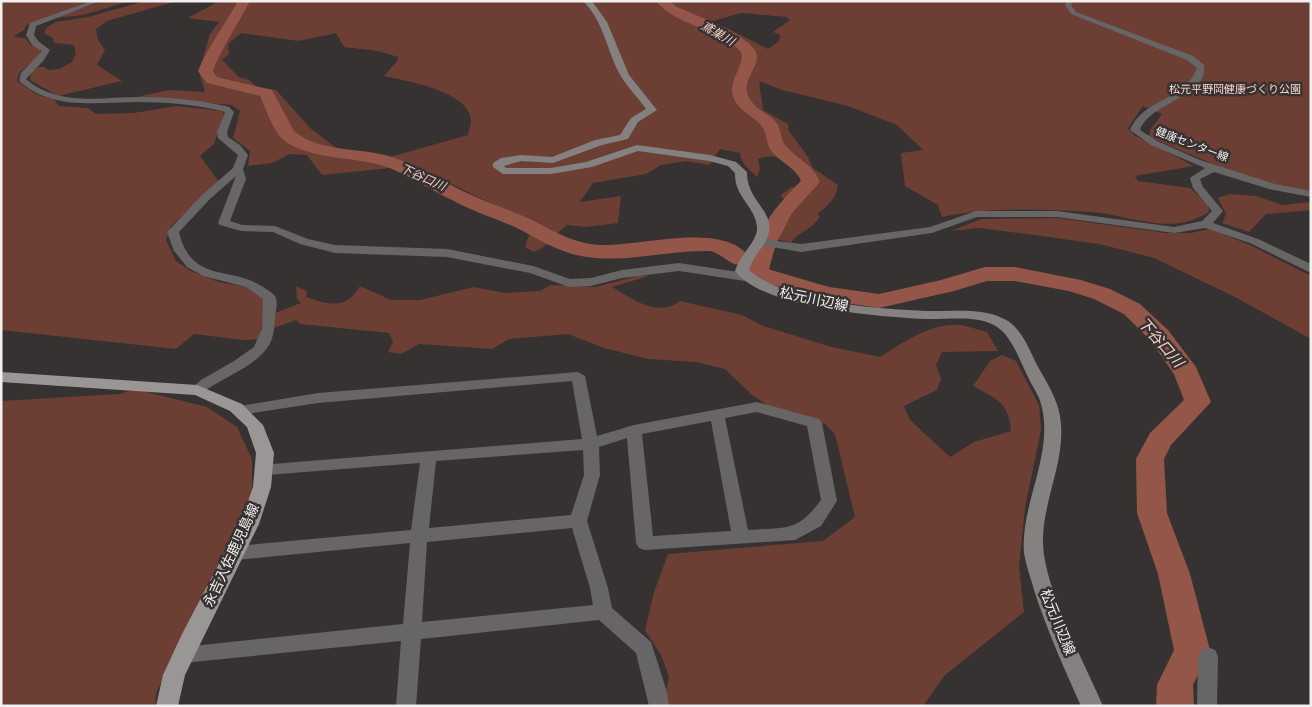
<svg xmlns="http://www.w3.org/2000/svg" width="1312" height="707" font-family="Poppins,'Noto Sans JP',sans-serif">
<rect width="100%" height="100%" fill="#363231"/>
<g fill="#6c3e34" fill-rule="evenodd">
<polygon points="1,1 92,1 26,25 24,30 13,37 25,38 31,45 40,48 42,53 19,73 17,81 36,94 55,100 58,106 88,108 96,114 134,113 176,106 223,111 224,115 214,144 200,156 219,182 171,226 166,240 176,261 191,271 219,282 246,287 264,299 266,311 258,339 243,340 194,334 176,349 1,330"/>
<polygon points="104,1 130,1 83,15 55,18"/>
<polygon points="145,1 177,1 107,21 96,29 98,40 105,50 97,65 122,81 58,96 30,80 31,72 39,67 45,67 48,70 59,69 72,62 76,54 74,45 54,43 53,38 44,33 47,27 56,22 88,17"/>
<path d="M219,1H1311V191C1260,187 1197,157 1149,137L1150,130L1162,114L1143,106L1128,128L1134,135L1194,166L1135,176L1138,181L1190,188L1208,204L1209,212C1171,237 1131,215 1091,212C1040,209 992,207 942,217L938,205L905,186L901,153L923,150L897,125L848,106L782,90L759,81L763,110L788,124L789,131L808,157L813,168L838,185C836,199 828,206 817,214L820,216C810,233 800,229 791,243L776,239L789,214L797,208L780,196L791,187L820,184L797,175C789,158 776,153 758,159L760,169L757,177C749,169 741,164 740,153L720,149L709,165L686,161L661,165L646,174L593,183L580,202L621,196L618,223L586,227L567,225C554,235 549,246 534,252L525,247L529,235L501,208L420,169L390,168L322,175L307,155L290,154L272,163L248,166L250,151L233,138L240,111L232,105L136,97L169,90L205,92L199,72L210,34L219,22L188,18ZM741,13L786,17L790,20L773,32L780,35L779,41L768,49L723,26L709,22ZM241,33L299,41L336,33L344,47L378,51L398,57V60L384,76C406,81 469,91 471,120C471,124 469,131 468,135L390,157L339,150L310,128L276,90L257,87L249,80L239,77L222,60L229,54L228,44Z"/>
<polygon points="1230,194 1256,196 1282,205 1311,202 1311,210 1266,214 1249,232 1222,223 1226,214 1218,198"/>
<polygon points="1057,218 1166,233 1190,233 1210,229 1250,245 1311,276 1311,339 1235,297 1154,258 1099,244 1035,235 979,228 951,231 981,219"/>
<path d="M641,275L649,276L612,287C632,299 658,318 680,301L742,315L763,326L832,347L880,357C904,342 930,323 960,325C969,326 979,330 987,332L998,351L942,352L936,365L941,379L937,390L904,406L910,420L950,457L974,442L1011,431C1009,402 996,399 973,386L990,361L1002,355L1016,361L1039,405L1041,430L1025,508L1019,567L1024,612L945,675L923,706H663L669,677L661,655L645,630L654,592L668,554L823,541L855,517L835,434L825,424L781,414L752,395L725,369L696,362L648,359L604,348L568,334L509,339L492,349L419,344L401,354L388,352L393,342L389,333L300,324L296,320L274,328L275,313L301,303L297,299L296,286L307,291L306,297C329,305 346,310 360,286L391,300H420L474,287L505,293L540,291L551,285L596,287Z"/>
<polygon points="134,389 207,407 237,427 252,459 252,492 223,558 156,693 155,706 1,706 1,401 120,394"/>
</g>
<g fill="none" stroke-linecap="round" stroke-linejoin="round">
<path fill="#945648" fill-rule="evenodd" d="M238,1H250C238,25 222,46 213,71L217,77L272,90L294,131C320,153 361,147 392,157C419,166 442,181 467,193C488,203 510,210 530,219C554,231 574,244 601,245C640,247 724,220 750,258C761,224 777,205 801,181C796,168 783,164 774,154C766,147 768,139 764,130C757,116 738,113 733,96C728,79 745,67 741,52C719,27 677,27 656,1H670L675,6C692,14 754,36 757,55C758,71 737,84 752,102C758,111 769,114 776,122C782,129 780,140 786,146C798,160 813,164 820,182L792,213L776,244L769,269L771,270L829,287L879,294L941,280L985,267H1015L1081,280L1110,289L1140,304L1168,330L1196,367L1211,402L1171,445L1164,459L1167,513L1190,574L1210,650L1193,685L1194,706H1156L1157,685L1174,650L1158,574L1137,513L1136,459L1150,433L1184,400L1174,374L1150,340L1124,314L1094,299L1069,291L1015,281H987L954,291L879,308L819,299L755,280L746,271L749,262C734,273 723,252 709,251C668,250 628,263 588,257C560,254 539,239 515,227C494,218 472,211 452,200C428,189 406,173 381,165C351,157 317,159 289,144C274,136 267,111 260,96L207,83L198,71C208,46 225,25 238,1Z"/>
<g fill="#676565" fill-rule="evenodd">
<path d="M91,1H101L36,26L34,35L38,41L50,50L44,60L26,79C58,107 102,97 141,97C170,97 201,100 229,107L234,112L227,132L228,137L240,145L248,155L243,169L246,179L230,221L242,225L275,226L308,239L335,245L447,249L533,266L570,279L591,278L622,270L679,263L745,273L751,277L745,281L679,271L622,278L591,286L569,287L530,273L447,257L335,253L300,244L273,232L241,231L220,225L218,223L236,176L210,199L179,232C192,286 233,264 266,289C269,291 273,293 275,296C279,303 275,312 275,319C274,332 273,343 263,353C246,371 221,378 202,393H192L190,390L201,380L234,361L254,347L262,328L263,299L246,287L203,276L187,267L174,251L167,232L202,195L233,168L238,155L218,138L217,132L225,113L223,111C196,105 167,102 139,102C97,102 53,111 19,81L21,73L42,51L32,45L26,35L30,23Z"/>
<path d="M1066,1H1073L1071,5L1076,12L1084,15L1193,56L1204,65C1209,97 1150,102 1140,130L1157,141L1200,160L1275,184L1311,191V197L1269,189L1214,172L1200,179L1203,187L1223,211L1213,223L1258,239L1311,264V273L1250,243L1205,228L1174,233L1057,217H977L932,233L801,252L755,244L753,242L759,239L801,244L930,227L976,211H1057L1174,227L1202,221L1212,211L1193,188L1190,178L1205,168L1151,145L1130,130C1143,98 1185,101 1197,68L1187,60L1071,14L1065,5Z"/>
<path d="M578,372L585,376L597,436L634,425L757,402L819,419L822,423L837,501L821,526L795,540L645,550L639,548L636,543L627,438L599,447L600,475L587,521L608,588L612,608L651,642L667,692L669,706H649L636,653L599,620L421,639L416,706H396L401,641L183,663L176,661L173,655L176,649L183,647L403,624L410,543L236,560L230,558L227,553L230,548L236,546L411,530L420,463L266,475L260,473L258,469L260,465L582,439L572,381L318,403L239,415L234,413L232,410L234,407L318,393ZM757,412L807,426L821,500C797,533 785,527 748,530L725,418ZM711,421L731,531L653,536L642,434ZM583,450L584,475L571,515L429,528L436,461ZM572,528L590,588L593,605L422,622L427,542Z"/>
<polygon points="1208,647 1215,650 1218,656 1217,706 1197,706 1198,656 1201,650"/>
</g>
<path fill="#848180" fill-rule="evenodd" d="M583,1H592L607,22L629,75L657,110L638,122L628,139L602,145L553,163L521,161L504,166L506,168H551L586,162L637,145L710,155L736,162L747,172C746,199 773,210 769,232C766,247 752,256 749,270C786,303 877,309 927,311C953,312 984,306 1008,321C1022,330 1030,351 1037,365C1046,381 1057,398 1060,416C1068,463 1037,508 1044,555C1051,601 1084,662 1103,706H1081C1064,668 1047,630 1034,590C1031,578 1026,566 1024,553C1020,504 1055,453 1041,404C1039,395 1032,386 1028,377C1021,363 1015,346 1005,334C987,312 950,320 926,319C881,317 762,308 735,271C740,255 756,242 757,230C758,208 734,198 735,173L728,166L709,161L638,151L592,167L551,174H503L493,167V163L501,158L521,155L552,157L595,140L620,135L631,118L646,109C637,96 625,85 618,71C606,46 603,21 583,1Z"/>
<polygon fill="#9a9695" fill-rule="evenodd" points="1,372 197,385 242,404 263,425 274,453 271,487 259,524 185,675 178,706 156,706 163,675 182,634 240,524 253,487 256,453 247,427 230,411 195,395 1,382"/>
</g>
<g text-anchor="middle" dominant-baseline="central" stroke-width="5" stroke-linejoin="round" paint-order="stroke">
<g font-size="11" fill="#fdd5cc" stroke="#363231">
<text x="1235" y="89">松元平野岡健康づくり公園</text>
</g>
<g font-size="11" fill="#f3f1f0" stroke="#363231">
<text transform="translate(1192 144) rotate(21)">健康センター線</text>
</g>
<g font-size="12" font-style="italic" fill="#f7cfc6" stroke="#363231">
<text transform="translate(718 33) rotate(30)">鳶巣川</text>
<text transform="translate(423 177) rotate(24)">下谷口川</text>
</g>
<g font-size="14" fill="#f3f1f0" stroke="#363231">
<text transform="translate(814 299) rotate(12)">松元川辺線</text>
<text transform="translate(231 555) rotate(-65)">永吉入佐鹿児島線</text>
<text transform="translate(1058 622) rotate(68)">松元川辺線</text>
</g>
<g font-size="15" font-style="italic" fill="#f7cfc6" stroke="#363231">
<text transform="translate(1161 342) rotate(49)">下谷口川</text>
</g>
</g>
<rect width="1312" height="707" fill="none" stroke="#f3f1f0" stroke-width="5"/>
</svg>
